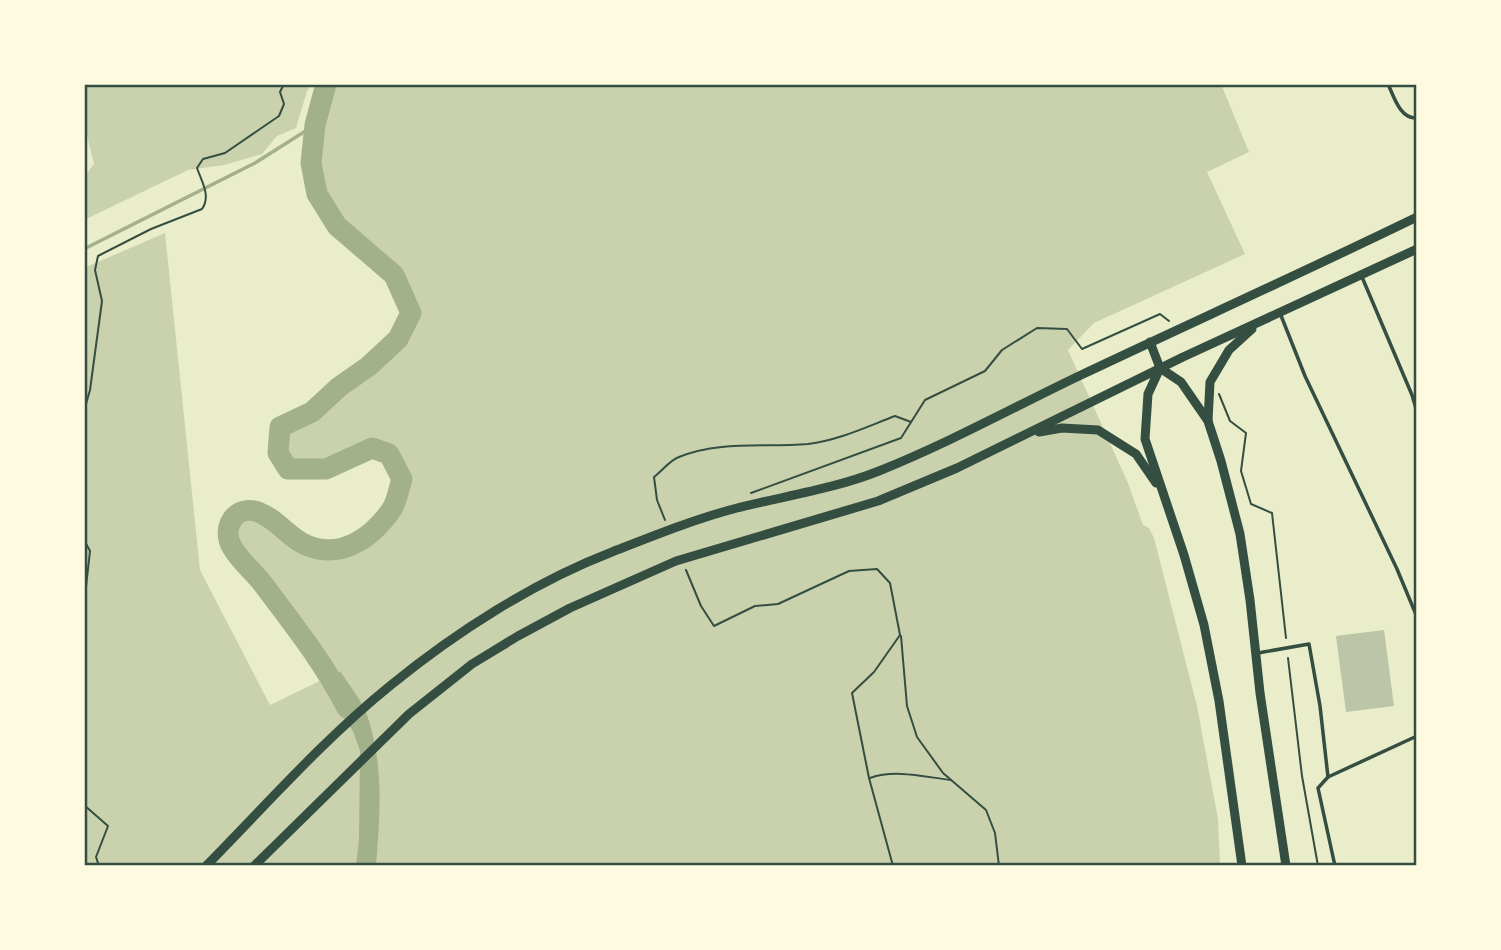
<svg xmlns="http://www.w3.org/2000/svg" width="1501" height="950" font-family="'IBM Plex Sans',sans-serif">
<rect width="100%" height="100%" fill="#e9edc9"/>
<g fill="#cad2ad">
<polygon points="84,84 312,84 307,91 296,128 277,136 262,154 224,165 188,170 84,220 84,177 94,164 84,123"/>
<path d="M326,84H1221L1249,152L1207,172L1245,254L1094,323L1068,350L1128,483L1143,525L1149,528L1154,538L1197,706L1218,819L1220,866H84V268L165,233L200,570L270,705L330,676C305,641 280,607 254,572C247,562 234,555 230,543C228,537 227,529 230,522C246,486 289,537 306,545C340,560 372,537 392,510C397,502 399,489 402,479L389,454L372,448L326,469H288L278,453L280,427L312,412L339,387L369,366L398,339L411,313L394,275L337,226L317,194L311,163L315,125Z"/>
</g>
<path fill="#a3b18a" d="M340,671C350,686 363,702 368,718C384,767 380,815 376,866H356L359,838L360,751L353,731L328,693Z"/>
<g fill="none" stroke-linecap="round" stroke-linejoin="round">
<polyline stroke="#a3b18a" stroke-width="3.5" points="84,249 255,163 315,125"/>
<path stroke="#a3b18a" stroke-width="21" d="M326,84L315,125L311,163L317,194L337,226L394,275L411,313L398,339L369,366L339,387L312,412L280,427L278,453L288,469H326L372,448L389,454L402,479C399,488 397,501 392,509C372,538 341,560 306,545C289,538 277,519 258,512C235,504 221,528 232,547C239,560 254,572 263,584C293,624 324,663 347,708"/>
</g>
<polygon fill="#bcc5a7" points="1384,630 1394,706 1346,712 1336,636"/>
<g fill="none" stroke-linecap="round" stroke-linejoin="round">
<g stroke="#344e41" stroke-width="2">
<polyline points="1219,394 1230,421 1246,433 1241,471 1251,504 1272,513 1286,638"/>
<path d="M84,411L90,390L102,301L95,270L98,256L151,229L202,209C211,196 202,182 197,168L203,159L225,153L279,116L284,104L280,92L284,84"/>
<polyline points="751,493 901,438 925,400 985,371 1002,350 1037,328 1067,329 1082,349 1160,314 1169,321"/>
<path d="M665,520L657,500L654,477C662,471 670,460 679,457C720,440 765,448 808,444C839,440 866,427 895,416L911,422"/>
<polyline points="84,540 90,551 84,605"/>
<polyline points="686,570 701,606 714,626 755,606 778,604 849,571 877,569 890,583 900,635 874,672 852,693 869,778 893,866"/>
<polyline points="901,636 907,706 917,737 943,773 986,810 995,833 999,866"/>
<polyline points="1288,658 1302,776 1318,866"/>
<path d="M870,778C895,769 925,777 951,780"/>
<polyline points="84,805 108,826 96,857 99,866"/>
</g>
<g stroke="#344e41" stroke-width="3.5">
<path d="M1388,84C1394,97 1400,119 1417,118"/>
<polyline points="1362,277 1412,395 1417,412"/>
<polyline points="1280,313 1305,376 1397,569 1417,617"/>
<polyline points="1258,653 1309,644 1320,706 1328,777"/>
<polyline points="1335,866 1318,788 1328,777 1417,736"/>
</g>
<g stroke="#344e41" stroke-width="9">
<polyline points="1150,342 1160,368 1181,382 1208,421 1221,461 1240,534 1250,600 1260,693 1286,866"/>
<polyline points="1160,368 1148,394 1145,439 1184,555 1204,625 1219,701 1242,866"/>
<polyline points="1208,421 1210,382 1229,350 1252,329"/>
<polyline points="1039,432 1062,428 1098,430 1136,454 1156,483"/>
<path d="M206,866C266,805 324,739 391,685C456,632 534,582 612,552C653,536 695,519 737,508C784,496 834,489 879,471C949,443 1014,407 1081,375C1193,322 1306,271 1417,217"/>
<polyline points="254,866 409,714 472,664 518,636 570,608 676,561 878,501 957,468 1183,357 1417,249"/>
</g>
</g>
<rect width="1501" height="950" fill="none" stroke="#fefae0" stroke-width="172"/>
<rect x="86" y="86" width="1329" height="778" fill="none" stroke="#344e41" stroke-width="2.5"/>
</svg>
